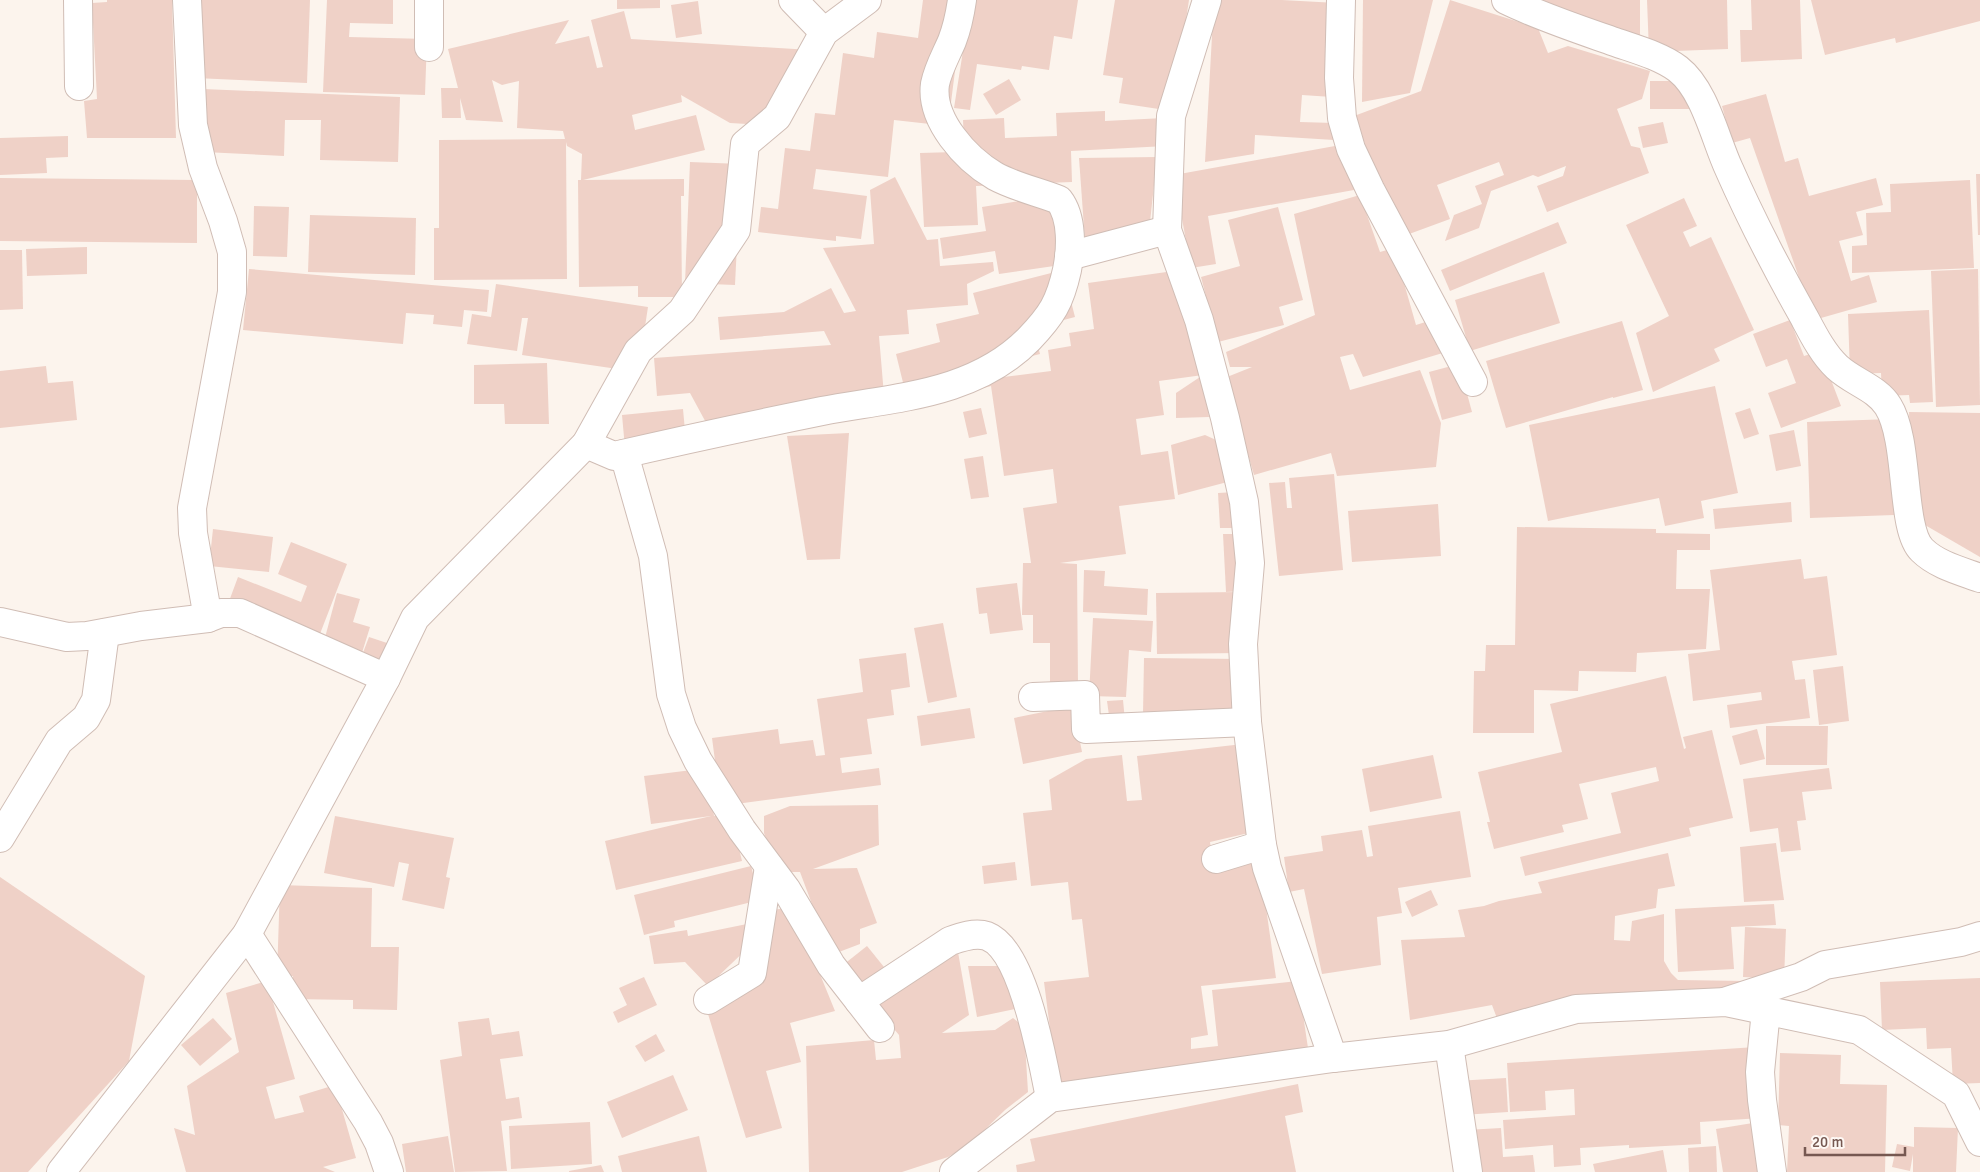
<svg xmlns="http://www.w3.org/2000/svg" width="1980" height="1172" font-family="Signika,sans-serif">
<rect width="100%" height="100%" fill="#fcf4ed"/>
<g fill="#efd1c7">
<polygon points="107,0 172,0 176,138 87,138 84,101 97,99 92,3 107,2"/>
<polygon points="198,0 310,0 307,83 195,78"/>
<polygon points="327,0 393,0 393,24 350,23 349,37 427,39 425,95 323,92"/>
<polygon points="617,0 660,0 660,8 617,9"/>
<polygon points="923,0 964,0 948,126 894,120 888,177 816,169 813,189 867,196 861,239 836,236 836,241 758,232 761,207 778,209 785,148 810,151 815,113 835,115 843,53 874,58 877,32 918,38"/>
<polygon points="971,0 1078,0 1072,39 1054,36 1049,70 1022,66 1021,70 977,64 970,110 954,108"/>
<polygon points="1115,0 1189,0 1172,111 1119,103 1123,78 1103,75"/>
<polygon points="1214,0 1282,0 1337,3 1332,97 1302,95 1300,122 1334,123 1334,140 1255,135 1254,154 1205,162"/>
<polygon points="1363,0 1433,0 1410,93 1362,102"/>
<polygon points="1450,0 1538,28 1548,53 1568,46 1650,71 1642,99 1617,109 1631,146 1640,148 1649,173 1547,212 1537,186 1563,176 1566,166 1538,177 1533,175 1491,191 1479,228 1445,241 1454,215 1482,204 1475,186 1504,175 1499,162 1437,185 1450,219 1401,237 1354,116 1421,91"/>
<polygon points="1538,0 1640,0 1640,36 1539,10"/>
<polygon points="1647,0 1727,0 1728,49 1649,52"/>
<polygon points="1751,0 1800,0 1802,59 1741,62 1740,30 1752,30"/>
<polygon points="1811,0 1980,0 1980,21 1896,43 1895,38 1825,55"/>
<polygon points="698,1 702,34 676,38 671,5"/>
<polygon points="624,11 631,39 811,50 782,126 730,123 681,95 682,102 632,115 635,130 696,115 705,150 583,180 684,179 684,196 681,196 682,297 638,297 638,286 579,287 578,180 581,180 582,154 567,146 566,142 567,279 434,280 434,228 439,228 439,140 565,139 563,131 517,128 519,81 502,85 492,80 503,122 466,120 460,98 461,118 442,118 441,88 458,88 448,49 569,20 555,44 589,36 597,68 603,67 591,20"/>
<polygon points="1009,79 1021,100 996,115 983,94"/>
<rect x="1650" y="81" width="39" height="28"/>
<polygon points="203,89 400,97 398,162 320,160 321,120 285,120 284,156 204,152"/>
<polygon points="1766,94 1785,162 1798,158 1809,196 1876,178 1883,205 1856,212 1863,235 1839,241 1851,281 1869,275 1877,302 1814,320 1750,138 1732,143 1722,106"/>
<polygon points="1105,111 1105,121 1164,118 1166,146 1071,151 1072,182 976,186 978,225 924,227 920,153 955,152 956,162 965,162 963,120 1004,118 1005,138 1057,136 1056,113"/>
<polygon points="1663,122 1668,143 1643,148 1638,127"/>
<polygon points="68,136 68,157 46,158 47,173 0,175 0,138"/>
<polygon points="1346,144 1354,190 1208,216 1216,264 1191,268 1174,175"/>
<polygon points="1157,157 1150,222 1085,241 1079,158"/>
<polygon points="690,162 741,164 735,285 685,283"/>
<polygon points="1976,174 1980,174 1980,235 1978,235"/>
<polygon points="895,177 927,240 938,239 940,266 993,262 994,271 967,284 968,305 907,310 909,334 879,336 885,407 710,430 690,393 657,396 654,358 831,345 824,331 720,340 718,317 784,312 831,288 844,313 856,311 823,248 874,244 870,190"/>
<polygon points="0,178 197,180 197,243 0,241"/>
<polygon points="1970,180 1974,268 1852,273 1852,246 1867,245 1866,213 1891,212 1890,184"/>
<polygon points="1064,190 1075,263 999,274 995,251 943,259 940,238 986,231 982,207 1038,198"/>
<polygon points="1360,195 1380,252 1394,248 1416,325 1435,319 1446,352 1363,377 1353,354 1340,357 1350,390 1420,370 1441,423 1436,467 1337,476 1331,453 1254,475 1237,416 1222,379 1252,367 1230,367 1226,352 1315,315 1294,214"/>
<polygon points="1684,198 1697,226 1683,232 1690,247 1711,237 1754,330 1714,349 1720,361 1653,392 1636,333 1669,316 1626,225"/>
<polygon points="254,206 289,207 287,257 253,256"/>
<polygon points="1278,207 1303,300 1279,307 1284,325 1218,342 1201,277 1240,266 1228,220"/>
<polygon points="310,215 416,218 415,275 308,272"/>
<polygon points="1558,222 1567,243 1450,291 1441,270"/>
<polygon points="87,247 87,274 27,276 26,249"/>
<polygon points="0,250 22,250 23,309 0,310"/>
<polygon points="249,269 489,290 487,312 464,310 462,327 433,324 434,315 406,313 403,344 243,330"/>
<polygon points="1188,269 1209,417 1176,418 1176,393 1203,375 1159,381 1164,415 1136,419 1141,455 1168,451 1175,499 1119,506 1126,554 1060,563 1077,564 1078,686 1050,686 1050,643 1033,643 1033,615 1022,615 1023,563 1031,563 1023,508 1057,503 1053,469 1004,476 991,386 909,407 896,354 940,342 936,324 979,314 973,293 1063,270 1075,317 1033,328 1040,354 992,366 995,378 1051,371 1048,350 1071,346 1069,333 1094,329 1088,283"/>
<polygon points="1978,269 1980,405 1936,407 1931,271"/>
<polygon points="1544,272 1560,323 1470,351 1455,300"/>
<polygon points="496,284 648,307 638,372 522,355 528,318 522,318 517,351 467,344 472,314 491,317"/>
<polygon points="1929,310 1933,402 1910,403 1909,395 1882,396 1881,373 1850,374 1848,314"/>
<polygon points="1790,320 1804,356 1820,351 1841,406 1781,428 1768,393 1796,383 1787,359 1766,367 1753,334"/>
<polygon points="1622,321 1643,390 1613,398 1613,397 1506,428 1486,361"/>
<polygon points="547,363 549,424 505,424 504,404 474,404 474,365"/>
<polygon points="1459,364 1472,412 1442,420 1429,372"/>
<polygon points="46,366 48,383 73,381 77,420 0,428 0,371"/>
<polygon points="1715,386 1738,493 1701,501 1704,518 1665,526 1659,498 1548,521 1529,425"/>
<polygon points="981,408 987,434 969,438 963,412"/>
<polygon points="1750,408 1759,434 1744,439 1735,413"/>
<polygon points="683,409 687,452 626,459 622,415"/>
<polygon points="1909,412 1980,413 1980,557 1913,518"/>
<polygon points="1891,419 1894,515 1810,518 1807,422"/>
<polygon points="1794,430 1801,466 1776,471 1769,435"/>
<polygon points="849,433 840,559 807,560 787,436"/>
<polygon points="1205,435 1225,444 1235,480 1178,495 1171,445"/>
<polygon points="983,456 989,497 971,499 964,459"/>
<polygon points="1334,474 1343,570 1279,576 1269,483 1285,482 1287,508 1292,508 1289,478"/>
<polygon points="1235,492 1237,528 1220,528 1218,493"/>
<polygon points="1791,502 1792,522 1715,529 1713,509"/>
<polygon points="1438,504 1441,556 1352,562 1348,511"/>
<polygon points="1517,527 1656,529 1656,533 1710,534 1710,550 1677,550 1676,589 1710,589 1706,649 1637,653 1636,672 1579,671 1578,691 1534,690 1534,733 1473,733 1474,671 1485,671 1486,645 1515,645"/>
<polygon points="213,529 273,537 269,572 209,566"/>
<polygon points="1223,534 1244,534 1246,591 1226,592"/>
<polygon points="291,542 347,564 318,639 228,604 238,577 301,602 307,586 278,574"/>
<polygon points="1801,559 1804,579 1827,576 1837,655 1792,661 1795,680 1805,679 1810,718 1730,728 1727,705 1762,700 1761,692 1693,701 1688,654 1720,650 1710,570"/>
<polygon points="1084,570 1105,571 1104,586 1148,589 1147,615 1083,612"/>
<polygon points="1017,583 1023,630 990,634 987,613 979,614 976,588"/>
<polygon points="1240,592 1240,653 1157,654 1156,593"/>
<polygon points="337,593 360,599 353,622 370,627 361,656 323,645"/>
<polygon points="1093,618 1153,621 1151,652 1129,650 1126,697 1089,696"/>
<polygon points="943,623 957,697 928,703 914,628"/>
<polygon points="369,637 387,643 377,669 359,663"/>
<polygon points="906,653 910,687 891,690 894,715 867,719 872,754 840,758 842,773 879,768 881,785 721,806 712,738 778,729 780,744 813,740 816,756 825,755 817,699 863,692 859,659"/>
<polygon points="1144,658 1241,659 1240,715 1143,714"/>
<polygon points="1843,666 1849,721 1819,725 1813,670"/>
<polygon points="1666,676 1684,749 1686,748 1683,737 1712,730 1733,818 1689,828 1691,836 1525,876 1520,857 1621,833 1611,793 1659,781 1656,767 1579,784 1588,819 1562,825 1564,832 1494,849 1487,822 1490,822 1478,772 1562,752 1550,704"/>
<polygon points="1123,700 1125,721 1110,723 1107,701"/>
<polygon points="1073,706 1082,752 1023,764 1014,718"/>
<polygon points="970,708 975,738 921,746 917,716"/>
<polygon points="1766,726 1828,726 1827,765 1766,765"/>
<polygon points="1757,729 1765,759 1740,765 1732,736"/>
<polygon points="1243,744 1253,832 1210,842 1214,869 1259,858 1276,978 1201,986 1208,1035 1191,1038 1191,1049 1218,1046 1212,990 1298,981 1308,1048 1057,1083 1044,982 1089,977 1082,919 1072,920 1068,882 1031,886 1023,813 1052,810 1049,780 1086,759 1122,755 1127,801 1142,800 1137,756"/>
<polygon points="1433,755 1442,798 1370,812 1362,769"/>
<polygon points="708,768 714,816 730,812 742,861 616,890 605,841 711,816 651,824 644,776"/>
<polygon points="1829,768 1832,789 1802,792 1806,820 1797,821 1801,850 1781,852 1778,828 1750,832 1743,779"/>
<polygon points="878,805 879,845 813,869 857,868 877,923 860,929 860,944 831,955 800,872 779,872 764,833 764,816 790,806"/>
<polygon points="1460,811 1471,877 1398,888 1402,913 1377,917 1381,965 1322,974 1304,889 1289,892 1284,857 1323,851 1321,836 1362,830 1367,857 1373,856 1368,826"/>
<polygon points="335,816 454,838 446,877 450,878 444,909 402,900 409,864 399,862 394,887 324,873"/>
<polygon points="1776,843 1784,900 1744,902 1740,847"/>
<polygon points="1668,853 1675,886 1658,889 1656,908 1615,916 1614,940 1630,941 1632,921 1664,914 1664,961 1671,973 1678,980 1746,981 1740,994 1498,1021 1492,1005 1410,1020 1401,940 1465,937 1458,910 1484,906 1499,901 1542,893 1538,882"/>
<polygon points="1015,862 1017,880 984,884 982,866"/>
<polygon points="751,866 760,900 674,921 675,927 644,935 634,895"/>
<polygon points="0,877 145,976 129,1061 28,1172 0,1172"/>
<polygon points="280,885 372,888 371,947 399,947 397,1010 353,1009 353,1000 293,999 293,976 277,976"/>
<polygon points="1431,890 1438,905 1412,917 1405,902"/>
<polygon points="1774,904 1776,925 1731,927 1734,969 1678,972 1675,909"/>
<polygon points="789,908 808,945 835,1011 790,1023 801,1062 766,1071 782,1128 746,1138 708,1014 758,982 771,910"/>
<polygon points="747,924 754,942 708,986 685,962 654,964 649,936 687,930 688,936"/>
<polygon points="1745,927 1786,929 1784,979 1743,977"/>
<polygon points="867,946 884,967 860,986 843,965"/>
<polygon points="958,952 969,1015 942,1033 995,1030 1013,1018 1024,1027 1028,1092 1005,1110 971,1143 948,1157 902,1172 809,1172 806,1046 874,1040 876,1060 901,1058 899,1035 872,1003"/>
<polygon points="968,966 1006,966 1015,1009 977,1017"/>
<polygon points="644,977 657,1005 618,1023 613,1012 627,1005 619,988"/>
<polygon points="1980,978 1980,1083 1953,1084 1951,1048 1927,1049 1926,1028 1882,1030 1880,982"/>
<polygon points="267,981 295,1079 266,1087 275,1119 304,1112 299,1096 335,1085 356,1158 323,1167 335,1172 186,1172 174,1128 195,1135 187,1086 239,1052 226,993"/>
<polygon points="213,1018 232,1039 200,1066 181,1045"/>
<polygon points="489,1018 492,1035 519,1031 523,1056 500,1059 506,1099 519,1097 522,1118 501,1121 507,1171 455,1172 440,1060 462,1056 458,1022"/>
<polygon points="656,1034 665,1051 645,1062 635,1046"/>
<polygon points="1756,1047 1761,1118 1700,1122 1701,1144 1629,1148 1629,1145 1580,1148 1581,1165 1554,1167 1553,1145 1505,1149 1503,1120 1575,1115 1574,1089 1545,1091 1546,1110 1510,1112 1507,1063"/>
<polygon points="1780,1053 1841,1055 1840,1084 1887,1085 1885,1172 1787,1172 1789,1126 1778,1125"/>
<polygon points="673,1075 688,1110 622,1138 607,1102"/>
<polygon points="1506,1078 1508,1112 1462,1115 1456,1081"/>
<polygon points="1298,1084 1303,1112 1285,1116 1296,1172 1017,1172 1016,1165 1035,1161 1030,1139"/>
<polygon points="590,1122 592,1164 511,1169 509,1126"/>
<polygon points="1759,1122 1767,1172 1723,1172 1716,1129"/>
<polygon points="1914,1127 1958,1128 1956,1172 1913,1172 1913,1154 1910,1171 1892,1167 1897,1144 1914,1147"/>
<polygon points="1501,1128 1503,1157 1533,1155 1535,1172 1469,1172 1466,1130"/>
<polygon points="448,1136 454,1172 406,1172 402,1144"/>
<polygon points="699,1136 707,1172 622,1172 618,1156"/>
<polygon points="1716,1146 1717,1172 1689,1172 1688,1148"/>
<polygon points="1663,1150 1667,1172 1595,1172 1593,1164"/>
<polygon points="601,1165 604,1172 569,1172 569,1171"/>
</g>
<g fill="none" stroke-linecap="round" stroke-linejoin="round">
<g stroke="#d0bdb5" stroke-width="30">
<g id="minor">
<polyline points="78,0 79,86"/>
<polyline points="187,0 193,125 203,168 223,221 232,252 232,292 192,508 193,533 208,618"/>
<polyline points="429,0 429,47"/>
<polyline points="793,0 824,32"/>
<polyline points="1207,0 1171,116 1167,230 1199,320 1225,418 1244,502 1250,563 1243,644 1247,722 1262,845 1267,868 1333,1058"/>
<polyline points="1341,0 1339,78 1342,118 1351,149 1370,189 1473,382"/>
<path d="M1506,0C1541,17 1578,29 1615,42C1635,49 1661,56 1678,69C1705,90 1715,139 1729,169C1751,219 1777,269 1804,317C1813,334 1823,354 1837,367C1853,382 1877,388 1888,406C1910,441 1900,529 1922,550C1937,565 1961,571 1980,578"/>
<polyline points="1069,256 1167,230"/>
<path d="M586,444L614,456C683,440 753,425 822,411C896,397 974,395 1029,339C1052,315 1060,302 1067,270C1071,250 1073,218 1059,200C1039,192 1015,187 995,176C966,159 930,120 935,84C938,69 946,55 952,41C957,28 960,14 962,0"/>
<path d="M624,454L653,556L671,694L682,728L698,761L742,830L786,889L831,965L859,1001L950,941C961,937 975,932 987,936C1024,950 1043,1063 1050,1098"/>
<polyline points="0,622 67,637 87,636 141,626 208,618 221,613 240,613 386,678"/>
<polyline points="1033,697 1085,695 1086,729 1247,722"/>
<polyline points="0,838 59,741 86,718 96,700 105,633"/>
<polyline points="1216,859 1262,845"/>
<polyline points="247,934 368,1122 379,1143 389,1172"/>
<polyline points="708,1000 752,973 769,867"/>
<polyline points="859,1001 880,1028"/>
<polyline points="1727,1001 1801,977 1825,965 1961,942 1980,936"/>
<polyline points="1766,1010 1760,1072 1762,1100 1772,1172"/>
<polyline points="1449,1045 1468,1172"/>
<polyline points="61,1172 247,934 386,678 415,618 586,444 638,351 682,311 736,230 745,144 777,117 824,32 867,0"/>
<polyline points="954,1172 1050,1098 1333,1058 1449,1045 1576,1009 1726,1002 1859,1030 1956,1094 1980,1142"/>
</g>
</g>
<use href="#minor" stroke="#fff" stroke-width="28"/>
</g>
<path d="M1805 1147v8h100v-8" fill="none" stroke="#765851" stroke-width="2.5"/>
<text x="1812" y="1147" font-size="15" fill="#765851" stroke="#fef8f4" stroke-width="4" paint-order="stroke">20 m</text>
</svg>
